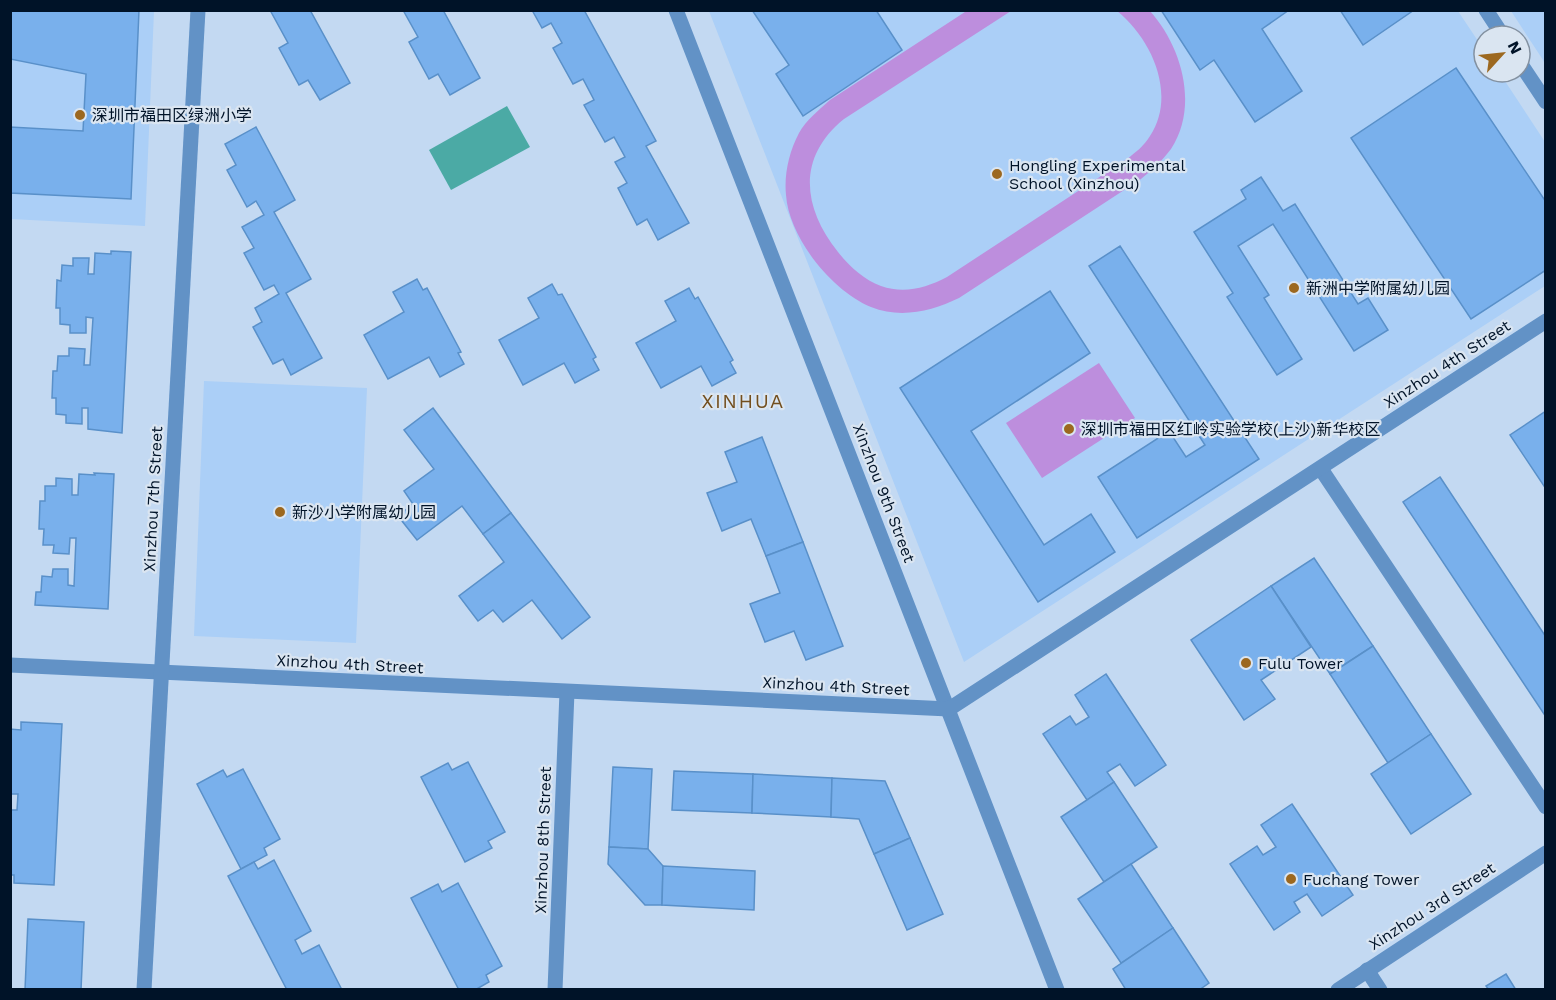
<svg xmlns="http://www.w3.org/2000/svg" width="1556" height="1000" font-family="'Work Sans','Noto Sans SC',sans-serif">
<rect width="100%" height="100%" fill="#c3d9f2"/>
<g fill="#abcff7">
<polygon points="11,11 154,11 145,226 11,219"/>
<polygon points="709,11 1458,11 1484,50 1484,72 1499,72 1545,142 1545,286 964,662"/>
<polygon points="1511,11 1545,11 1545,64 1543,60"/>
<polygon points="204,381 367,388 356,643 194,636"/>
</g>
<g fill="#bd8edd">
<path d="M968,10L1011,11L844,119C797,157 802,207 838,252C849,266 864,280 881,286C904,294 926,288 947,277L1127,159C1136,152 1144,146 1150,136C1177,95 1152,39 1117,11H1150C1182,47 1199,106 1171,149C1162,161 1152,170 1141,179L959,298C932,311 901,319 871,307C832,291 789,238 786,195C784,174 789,152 799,133C806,120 819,110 830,100Z"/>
<polygon points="1099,363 1135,418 1042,478 1006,423"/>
</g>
<polygon fill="#4baaa5" points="507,106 530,147 451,190 429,150"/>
<g fill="#79b0ec" stroke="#5990c9" stroke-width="1.5">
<polygon points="10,10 139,10 131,199 10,193 10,127 83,131 86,74 10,59"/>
<polygon points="270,10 310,10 350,83 320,100 308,80 299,85 279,48 288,43"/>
<polygon points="403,10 443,10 480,78 450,95 438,74 429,79 409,42 418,37"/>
<polygon points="532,10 584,10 656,141 646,146 689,223 658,240 647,219 637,225 618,188 627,183 615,162 625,157 614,137 605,142 584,105 594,100 583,79 573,84 553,48 562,43 551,23 542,28"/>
<polygon points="752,10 876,10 902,50 803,116 776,74 789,65"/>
<polygon points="1161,10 1289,10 1262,29 1302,91 1255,122 1214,60 1200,70"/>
<polygon points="1340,10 1414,10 1363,45"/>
<polygon points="1456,68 1546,202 1546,270 1471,319 1351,138"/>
<polygon points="256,127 295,200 274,212 311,279 286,293 322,358 291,375 283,359 273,364 253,327 262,322 255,308 279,294 274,285 264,290 244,253 254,248 242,227 264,215 256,201 247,207 227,170 236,165 225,144"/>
<polygon points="1261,177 1283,211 1295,204 1358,304 1368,298 1388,330 1354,351 1273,224 1238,246 1269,295 1264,298 1302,359 1277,375 1227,297 1233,293 1194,232 1246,199 1241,190"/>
<polygon points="1120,246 1259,459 1137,538 1098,477 1169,431 1186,457 1205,445 1089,266"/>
<polygon points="111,251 131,252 122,433 88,429 88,408 82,408 82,424 66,423 66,415 56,414 56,398 52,398 53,371 57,371 58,356 69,356 69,348 85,349 84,365 90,365 93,318 86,317 86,333 70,333 70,325 60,324 60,308 56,308 57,280 61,281 62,265 73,266 73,258 89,258 88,274 94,274 95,253 111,254"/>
<polygon points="417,279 423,290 427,288 461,352 458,353 464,364 440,377 429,357 388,379 364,335 404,312 393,292"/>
<polygon points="552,284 558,295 562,294 596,357 593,359 599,370 575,383 564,363 523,385 499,340 539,318 528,298"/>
<polygon points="689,288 695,299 698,297 733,360 730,362 736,373 712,386 701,366 661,388 636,343 676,321 665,301"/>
<polygon points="1050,291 1090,353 971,431 1044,545 1091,514 1115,552 1038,602 900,388"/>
<polygon points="433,408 511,513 483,534 462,506 417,540 398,516 413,504 404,491 434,469 404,430"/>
<polygon points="1546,411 1546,489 1510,435"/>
<polygon points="762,437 803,542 766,556 751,519 722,531 707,493 737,482 725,452"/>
<polygon points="94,473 114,474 108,609 35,605 36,592 41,592 42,576 52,577 53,569 68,569 68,585 74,586 76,538 70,538 69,554 53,553 54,545 43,545 44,529 39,529 40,501 45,501 45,486 56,486 56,478 72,479 72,495 78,495 79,474 95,475"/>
<polygon points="1440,477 1546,637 1546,717 1403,502"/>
<polygon points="511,513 590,617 562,639 532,600 503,622 493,610 478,621 459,596 504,562 483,534"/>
<polygon points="803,542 843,646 806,660 794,631 765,642 750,604 780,593 766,556"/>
<polygon points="1314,558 1373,646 1330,674 1271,586"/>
<polygon points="1271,586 1311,647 1261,680 1275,699 1244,720 1191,640"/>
<polygon points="1373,646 1431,734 1388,763 1330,674"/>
<polygon points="1106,674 1166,765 1135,786 1120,764 1107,772 1114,782 1087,800 1043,734 1070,716 1076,725 1089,717 1075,695"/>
<polygon points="21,722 62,724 54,885 14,883 14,875 10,875 10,810 17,810 18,794 10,794 10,729 21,730"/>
<polygon points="1431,734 1471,794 1411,834 1371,774"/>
<polygon points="468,762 505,832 488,841 492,848 465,862 421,777 448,763 452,770"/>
<polygon points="613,767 652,769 648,849 609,847"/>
<polygon points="243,769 280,839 264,848 267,855 241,869 197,784 223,770 227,777"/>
<polygon points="674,771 753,774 752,813 672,810"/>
<polygon points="753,774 832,778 831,817 752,813"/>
<polygon points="832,778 885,781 910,838 874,854 859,819 831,817"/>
<polygon points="1114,782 1157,847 1104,882 1061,817"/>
<polygon points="1292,804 1353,895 1322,916 1307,894 1294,902 1300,912 1274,930 1230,864 1257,846 1263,855 1276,847 1261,825"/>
<polygon points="910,838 943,914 907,930 874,854"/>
<polygon points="609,847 648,849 663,866 662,905 645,905 608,864"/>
<polygon points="274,860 311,931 295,940 302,954 319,945 342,990 287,990 228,876 254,862 258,869"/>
<polygon points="1131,864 1173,928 1121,963 1078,899"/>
<polygon points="663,866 755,871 754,910 662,905"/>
<polygon points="458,883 502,966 486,975 489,982 475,990 459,990 411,898 438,884 442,892"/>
<polygon points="28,919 84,922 81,990 25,990"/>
<polygon points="1173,928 1209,983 1199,990 1126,990 1113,969"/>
<polygon points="1506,974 1516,990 1489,990 1486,986"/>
</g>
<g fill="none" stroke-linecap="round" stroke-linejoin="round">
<g stroke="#6292c6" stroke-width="15">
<polyline points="676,10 1057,990"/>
<polyline points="1486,10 1503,36"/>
<polyline points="1520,63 1546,102"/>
<polyline points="1321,469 1546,807"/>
<polyline points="10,665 949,709 1546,321"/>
<polyline points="1367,970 1380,990"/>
<polyline points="144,990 198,10"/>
<polyline points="555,990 567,692"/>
<polyline points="1338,990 1546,853"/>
</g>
</g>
<g fill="#9c681f" stroke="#dae5f1" stroke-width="2">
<circle cx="80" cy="115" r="6"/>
<circle cx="997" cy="174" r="6"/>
<circle cx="1294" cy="288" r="6"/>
<circle cx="1069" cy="429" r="6"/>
<circle cx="280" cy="512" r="6"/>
<circle cx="1246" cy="663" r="6"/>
<circle cx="1291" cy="879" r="6"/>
</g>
<g text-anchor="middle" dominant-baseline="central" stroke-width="4.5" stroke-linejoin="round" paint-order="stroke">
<g font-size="16" fill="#001328" stroke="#dae5f1" text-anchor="start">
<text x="92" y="115">深圳市福田区绿洲小学</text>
<text x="1009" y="165">Hongling Experimental<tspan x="1009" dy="18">School (Xinzhou)</tspan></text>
<text x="1306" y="288">新洲中学附属幼儿园</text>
<text x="1081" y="429">深圳市福田区红岭实验学校(上沙)新华校区</text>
<text x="292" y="512">新沙小学附属幼儿园</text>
<text x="1258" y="663">Fulu Tower</text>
<text x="1303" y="879">Fuchang Tower</text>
</g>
<g font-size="16" fill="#001328" stroke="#dae5f1">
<text transform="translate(1447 364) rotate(-33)">Xinzhou 4th Street</text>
<text transform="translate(884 493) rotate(69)">Xinzhou 9th Street</text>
<text transform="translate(153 499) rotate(-87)">Xinzhou 7th Street</text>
<text transform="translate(350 664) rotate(3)">Xinzhou 4th Street</text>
<text transform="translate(836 686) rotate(3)">Xinzhou 4th Street</text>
<text transform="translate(543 840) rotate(-88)">Xinzhou 8th Street</text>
<text transform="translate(1432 906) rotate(-33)">Xinzhou 3rd Street</text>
</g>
<g font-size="20" letter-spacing="1.5" fill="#724e1d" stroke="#dae5f1">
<text x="743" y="401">XINHUA</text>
</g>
</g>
<rect width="1556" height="1000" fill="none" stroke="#001328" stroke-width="24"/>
<g transform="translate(1502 54) rotate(63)"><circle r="28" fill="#dae5f1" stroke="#8391a1" stroke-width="1.5"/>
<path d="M0-4.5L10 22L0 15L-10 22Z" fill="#9c681f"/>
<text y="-9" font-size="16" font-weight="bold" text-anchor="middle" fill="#001328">N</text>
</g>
</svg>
